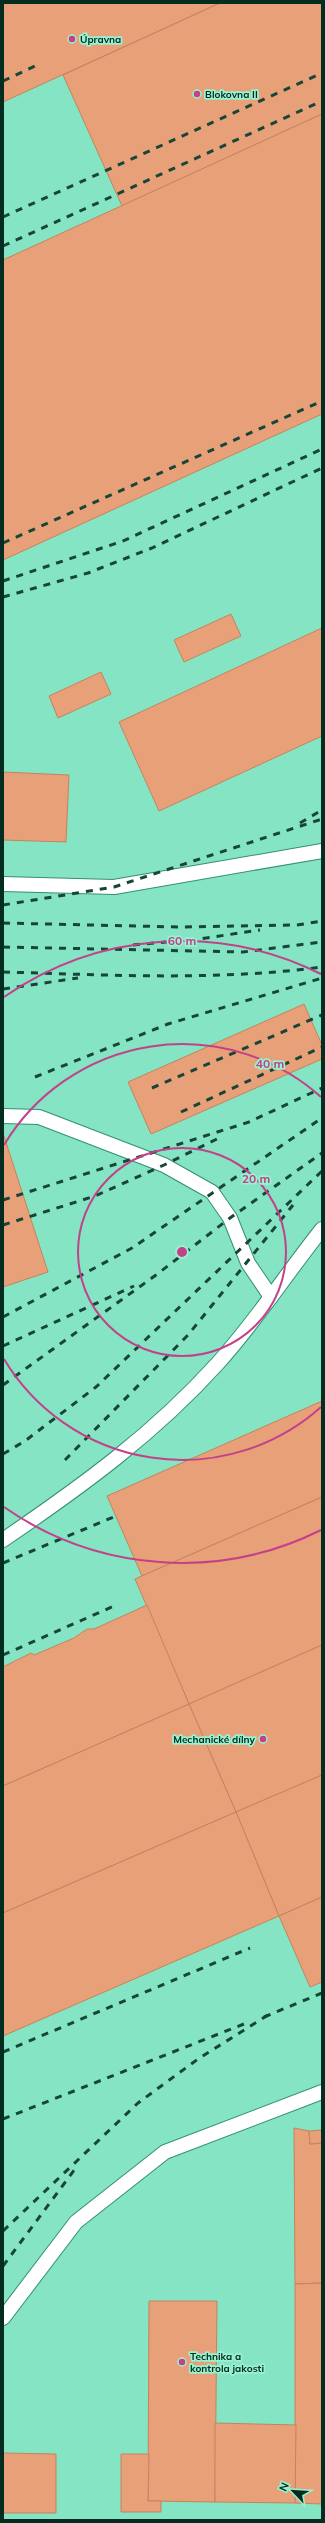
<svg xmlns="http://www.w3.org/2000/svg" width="325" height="2523" font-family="Mulish,sans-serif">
<rect width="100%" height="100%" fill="#99f2d2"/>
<rect fill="#84e4c3" x="3" y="3" width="319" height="2517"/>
<g fill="#e8a078" stroke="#c5835e">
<polygon points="3,3 220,3 3,102"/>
<polygon points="220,3 322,3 322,114 122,206 63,75"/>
<polygon points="322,114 322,414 3,560 3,260"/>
<polygon points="231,614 241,636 184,662 174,640"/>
<polygon points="322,628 322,736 159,811 119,722"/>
<polygon points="101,672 111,694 58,718 49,696"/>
<polygon points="3,772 69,775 66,842 3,840"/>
<polygon points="304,1004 322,1045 322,1059 151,1134 128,1082"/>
<polygon points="3,1133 48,1272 3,1287"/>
<polygon points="322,1401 322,1497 142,1576 107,1496"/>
<polygon points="322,1497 322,1645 189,1704 135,1579"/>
<polygon points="147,1605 189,1704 3,1786 3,1667 31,1653 34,1655 74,1638 87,1629 94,1629"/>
<polygon points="322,1645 322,1775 236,1812 189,1704"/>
<polygon points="189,1704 236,1812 3,1913 3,1786"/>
<polygon points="322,1775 322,1897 279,1916 236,1812"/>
<polygon points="236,1812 279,1916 3,2036 3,1913"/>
<polygon points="322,1897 322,1982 310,1987 279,1916"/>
<polygon points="294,2128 309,2131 310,2144 322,2143 322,2283 295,2284"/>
<polygon points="322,2130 322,2143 310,2144 309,2131"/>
<polygon points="322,2283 322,2504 295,2503 295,2284"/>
<polygon points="149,2301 217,2301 215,2502 148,2501"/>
<polygon points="215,2423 296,2425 295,2503 215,2502"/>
<polygon points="3,2453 56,2454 56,2513 3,2513"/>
<polygon points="121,2454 149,2454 148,2501 161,2501 161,2512 121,2512"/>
</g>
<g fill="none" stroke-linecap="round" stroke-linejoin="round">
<g stroke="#348f74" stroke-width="16">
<g id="lane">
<polyline points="3,884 114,887 322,851"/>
<polyline points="3,1116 39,1117 164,1165 212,1192 230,1218 248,1263 271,1297"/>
<path d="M3,1540C82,1486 154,1434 218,1363C256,1321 287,1273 322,1229"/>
<polyline points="3,2318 76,2222 165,2152 322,2092"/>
</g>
</g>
<use href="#lane" stroke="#fff" stroke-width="14"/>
<g stroke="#174538" stroke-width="3" stroke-dasharray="7 7" stroke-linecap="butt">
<polyline points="3,81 35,66"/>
<polyline points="3,217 322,73"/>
<polyline points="3,246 322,101"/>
<polyline points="3,543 322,401"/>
<polyline points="3,581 123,541 322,449"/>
<polyline points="3,597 88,573 152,548 322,468"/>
<polyline points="300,823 322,810"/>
<polyline points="3,905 114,887 322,819"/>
<polyline points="3,923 179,927 297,925 322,921"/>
<polyline points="133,945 199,939 260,930"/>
<polyline points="3,947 243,952 322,942"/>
<path d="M3,972C109,975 217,981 322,967"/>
<polyline points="3,989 78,978"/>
<polyline points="35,1077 168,1024 322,978"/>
<polyline points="152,1088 322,1015"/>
<polyline points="181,1112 322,1047"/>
<polyline points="3,1200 249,1122 322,1088"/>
<polyline points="3,1225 95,1196 164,1165 223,1136"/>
<polyline points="3,1317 132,1248 322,1118"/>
<polyline points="3,1346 134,1286"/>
<polyline points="3,1385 156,1275 230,1218 322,1153"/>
<polyline points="3,1454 25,1441 96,1387 322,1171"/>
<polyline points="65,1460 188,1335 293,1205"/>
<polyline points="3,1563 116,1516"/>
<polyline points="3,1655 114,1606"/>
<polyline points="264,2017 322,1993"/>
<polyline points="3,2052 250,1948"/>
<polyline points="3,2119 249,2022"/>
<polyline points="3,2231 138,2103 198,2059 268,2015"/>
<polyline points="3,2266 75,2169"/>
</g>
</g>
<g fill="none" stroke="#c24189" stroke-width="2">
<circle cx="182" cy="1252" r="104"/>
<path d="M321 1407A208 208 0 0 1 4 1359M4 1145A208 208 0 0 1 321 1097"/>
<path d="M321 1530A311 311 0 0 1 4 1507M4 997A311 311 0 0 1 321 974"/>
</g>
<g fill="#c24189" stroke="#99f2d2" stroke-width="1.5">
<circle cx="72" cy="39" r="4"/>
<circle cx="197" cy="94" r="4"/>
<circle cx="263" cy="1739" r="4"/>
<circle cx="182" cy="2362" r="4"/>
</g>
<g text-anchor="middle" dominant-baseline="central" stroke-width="3.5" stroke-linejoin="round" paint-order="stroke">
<g font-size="10" font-weight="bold" fill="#042c21" stroke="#99f2d2" text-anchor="start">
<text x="80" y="39">Úpravna</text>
<text x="205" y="94">Blokovna II</text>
<text x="255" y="1739" text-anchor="end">Mechanické dílny</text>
<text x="190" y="2356">Technika a<tspan x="190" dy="12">kontrola jakosti</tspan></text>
</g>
</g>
<circle cx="182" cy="1252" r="6" fill="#c24189" stroke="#99f2d2" stroke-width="2"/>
<g font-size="12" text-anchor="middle" font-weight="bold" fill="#c24189" stroke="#99f2d2" stroke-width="3.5" stroke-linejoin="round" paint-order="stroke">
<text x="182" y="945">60 m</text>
<text x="270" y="1068">40 m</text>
<text x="256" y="1183">20 m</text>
</g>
<rect width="325" height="2523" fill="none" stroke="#042c21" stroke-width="8"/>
<g transform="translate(293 2491) rotate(295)" stroke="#99f2d2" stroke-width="3" paint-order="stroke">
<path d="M0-3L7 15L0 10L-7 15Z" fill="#042c21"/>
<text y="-6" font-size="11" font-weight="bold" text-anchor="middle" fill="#042c21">N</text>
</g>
</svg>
